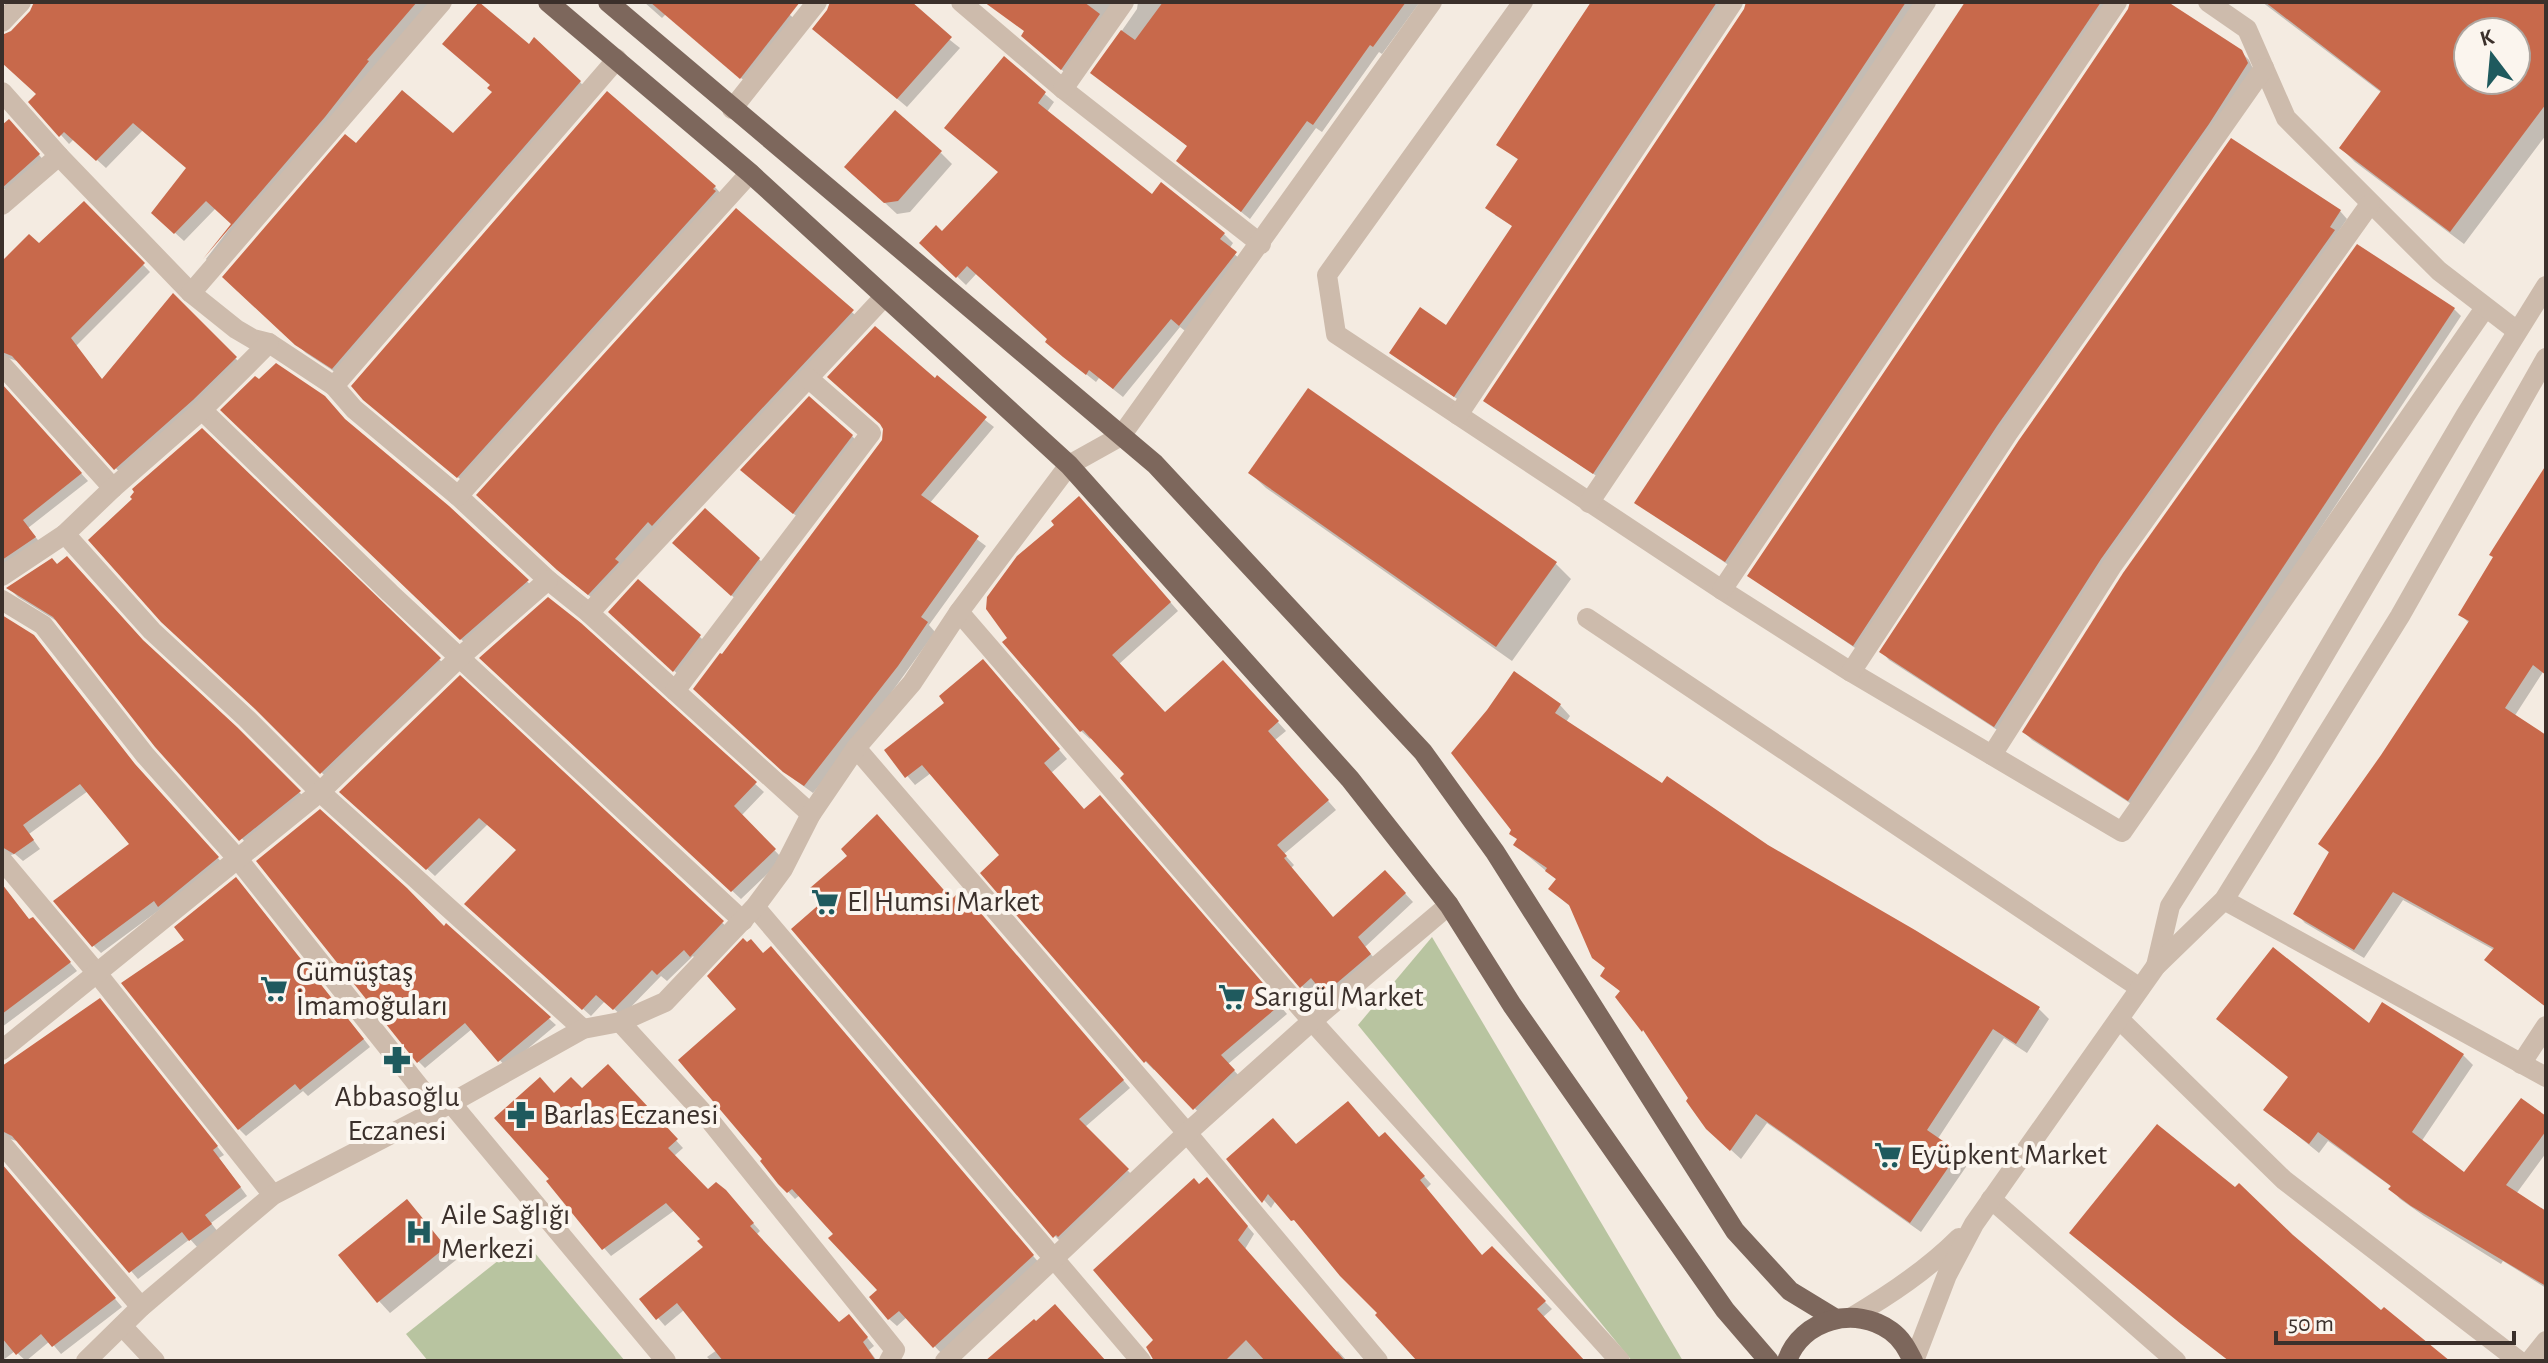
<svg xmlns="http://www.w3.org/2000/svg" width="2548" height="1363" font-family="'Alegreya Sans',sans-serif">
<rect width="100%" height="100%" fill="#f4ebe1"/>
<g fill="#b8c4a0">
<polygon points="1432,937 1683,1361 1632,1361 1358,1025"/>
<polygon points="524,1240 625,1361 428,1361 406,1334"/>
</g>
<g fill="#0003" fill-rule="evenodd">
<polygon points="35,2 431,2 212,266 206,259 233,224 216,208 184,241 162,221 188,168 143,130 106,168 74,139 69,144 61,135 39,95 2,61 2,35 13,33 36,6"/>
<polygon points="644,2 775,2 798,22 748,84 666,14 662,18"/>
<polygon points="831,2 902,2 960,48 907,107 825,38"/>
<polygon points="989,2 1123,2 1070,77 1032,44 1026,32"/>
<polygon points="1138,2 1420,2 1382,54 1379,52 1322,132 1316,128 1250,219 1187,169 1189,147 1093,72 1137,9"/>
<polygon points="1593,2 1730,2 1463,403 1391,353 1447,327 1514,227 1495,215 1520,161 1499,145"/>
<polygon points="1746,2 1918,2 1601,479 1485,401 1746,10"/>
<polygon points="1967,2 2113,2 1733,568 1637,503"/>
<polygon points="2130,2 2165,2 2241,52 2249,60 2254,71 1861,652 1749,576 2130,10"/>
<path d="M2262,2H2546V135L2464,244L2355,162L2341,148L2382,93ZM2468,32H2516V80H2468Z"/>
<polygon points="1004,59 1054,102 1047,112 1153,196 1224,234 1233,243 1229,249 1244,263 1189,334 1180,327 1123,397 1099,378 1096,382 1056,350 1049,339 977,273 966,285 922,243 942,233 1000,172"/>
<polygon points="580,82 588,91 341,376 306,353 225,277 356,146 453,136 495,93"/>
<polygon points="2,128 17,130 47,164 11,196 2,187"/>
<polygon points="941,153 952,164 910,212 897,214 858,178"/>
<polygon points="715,187 722,195 466,484 374,407"/>
<polygon points="84,204 150,272 76,346 103,381 173,296 242,365 122,475 20,362 8,358 2,361 2,263 39,246"/>
<polygon points="736,211 862,321 598,603 569,579 488,505"/>
<polygon points="2340,211 2347,219 2002,733 1889,660 1882,652"/>
<polygon points="2454,309 2461,316 2136,807 2032,740 2024,732"/>
<polygon points="935,381 994,427 929,504 986,546 929,625 935,632 868,725 813,793 795,780 704,698 723,657"/>
<polygon points="2,386 88,481 28,528 42,545 2,573"/>
<polygon points="223,410 348,423 448,507 534,588 468,646"/>
<polygon points="201,430 446,666 328,779 265,716 135,499"/>
<polygon points="852,436 863,448 806,524 754,481"/>
<polygon points="2546,469 2546,674 2543,672 2514,717 2546,738 2546,1007 2487,960 2494,950 2403,900 2364,958 2305,923 2296,913 2330,854 2321,844 2383,756 2469,623 2460,614"/>
<polygon points="1250,473 1555,563 1571,579 1512,661 1266,488"/>
<polygon points="1088,507 1178,611 1119,664 1165,715 1232,671 1286,731 1275,740 1336,810 1284,854 1294,865 1291,868 1334,919 1385,872 1413,902 1365,947 1378,963 1334,1001 1320,986 1310,995 1302,986 1127,775 1092,737 1090,739 1081,731"/>
<polygon points="682,551 759,559 766,567 739,602"/>
<polygon points="9,588 148,648 236,729 308,801 250,848 60,623 18,597"/>
<polygon points="2,616 225,866 167,913 162,908 101,953 93,945 132,845 88,791 29,834 40,849 23,861 15,854 2,857"/>
<polygon points="618,619 700,637 707,644 682,678"/>
<polygon points="579,624 764,792 741,816 783,859 741,899 490,666"/>
<polygon points="991,670 1067,759 1051,773 1084,811 1108,806 1287,1014 1228,1064 1242,1079 1203,1117 1156,1068 1154,1070 1145,1061 1002,855 931,773 915,785 886,751"/>
<polygon points="460,678 730,930 699,963 693,956 667,981 661,976 622,1016 605,1001 591,1016 475,912 518,851 488,824 435,876 350,799"/>
<polygon points="1560,705 1570,716 1566,722 1663,785 2038,1008 2049,1019 2027,1053 2004,1038 1937,1140 1968,1164 1921,1232 1767,1123 1741,1159 1719,1139 1650,1037 1618,997 1621,992 1602,976 1607,969 1572,908 1550,889 1557,880 1515,845 1519,840 1514,830 1454,753"/>
<polygon points="2,885 30,921 40,927 77,971 2,1027"/>
<polygon points="243,887 370,1047 308,1096 303,1091 246,1136 239,1129 187,941"/>
<polygon points="968,900 1130,1088 1085,1127 1135,1178 1062,1243 1055,1236 953,901"/>
<polygon points="446,926 556,1025 506,1067 472,1029 425,1068 418,1061"/>
<polygon points="764,955 778,956 1040,1264 942,1354 907,1317 897,1326 889,1319 871,1297 880,1290 836,1234 800,1195 795,1199 779,1182 739,1009"/>
<polygon points="2383,1005 2463,1055 2473,1065 2421,1142 2464,1175 2546,1118 2546,1153 2516,1194 2546,1213 2546,1288 2503,1261 2501,1264 2424,1216 2400,1199 2391,1189 2392,1187 2328,1141 2319,1153 2266,1110 2369,1026"/>
<polygon points="107,1008 224,1155 219,1158 247,1196 211,1223 218,1232 198,1248 190,1239 138,1279 20,1142 7,1138 2,1143 2,1065 5,1066"/>
<polygon points="608,1067 683,1148 674,1156 708,1192 733,1200 760,1231 756,1235 839,1324 856,1324 874,1346 869,1350 877,1361 711,1361 707,1357 717,1350 684,1310 665,1326 658,1318 706,1247 702,1239 675,1210 611,1256 604,1248 554,1095 582,1091"/>
<polygon points="1385,1135 1431,1184 1426,1189 1483,1257 1492,1249 1552,1309 1543,1317 1583,1361 1418,1361 1380,1313 1276,1200 1271,1208 1229,1160 1296,1146 1379,1139"/>
<polygon points="2,1166 122,1307 61,1354 50,1341 26,1361 15,1351 2,1361"/>
<polygon points="1199,1186 1214,1187 1254,1234 1245,1249 1335,1353 1338,1351 1347,1361 1176,1361"/>
<polygon points="418,1213 456,1260 390,1313 379,1301"/>
</g>
<g fill="#c8694b" fill-rule="evenodd">
<polygon points="34,2 417,2 367,60 369,61 325,117 203,259 231,224 206,201 174,234 151,213 186,168 133,123 96,161 64,132 59,137 28,102 36,94 2,63 2,35 11,31 30,11"/>
<polygon points="479,2 529,44 534,37 581,81 332,369 295,345 222,277 345,134 356,143 402,90 453,133 492,92 487,88 490,85 442,44"/>
<polygon points="650,2 800,2 740,79"/>
<polygon points="830,2 912,2 952,37 897,99 812,29 827,10"/>
<polygon points="984,2 1084,2 1100,14 1061,70 1021,36 1024,31"/>
<polygon points="1163,2 1406,2 1373,47 1370,45 1313,125 1307,121 1241,212 1176,161 1187,146 1090,73 1121,30 1135,40"/>
<polygon points="1591,2 1717,2 1454,397 1389,353 1420,307 1446,325 1512,226 1485,208 1518,159 1496,145"/>
<polygon points="1746,2 1906,2 1593,474 1483,401 1744,9"/>
<polygon points="1965,2 2101,2 1725,562 1634,503"/>
<polygon points="2130,2 2168,2 2242,50 2248,63 2209,124 1997,426 1853,646 1747,576 2128,9"/>
<path d="M2265,2H2546V104L2450,232L2339,148L2381,91ZM2468,32H2516V80H2468Z"/>
<polygon points="1004,56 1046,92 1038,103 1152,194 1161,182 1225,233 1220,239 1237,252 1179,326 1171,319 1113,389 1089,370 1086,375 1063,357 1045,342 1047,339 967,266 956,278 919,243 936,225 942,231 998,172 944,128"/>
<polygon points="607,91 716,186 713,189 716,191 457,478 363,400 351,386"/>
<polygon points="895,110 942,151 898,201 884,203 844,167"/>
<polygon points="9,119 40,154 2,188 2,125"/>
<polygon points="2231,138 2341,210 2330,227 2335,230 2101,559 1994,727 1879,652 2019,440"/>
<polygon points="84,201 145,263 71,338 102,379 173,293 237,357 193,400 114,470 12,356 2,352 2,261 29,234 39,243"/>
<polygon points="736,208 854,310 652,526 648,522 615,559 619,562 588,595 557,570 476,495"/>
<polygon points="2357,244 2455,308 2128,801 2022,732 2123,573"/>
<polygon points="875,326 935,378 937,375 987,417 921,495 979,536 921,617 928,622 898,666 804,786 783,772 693,689 720,653 722,654 882,440 883,429 880,424 827,377"/>
<polygon points="276,363 325,396 345,419 449,506 529,580 460,640 220,410 255,376 259,379"/>
<polygon points="2,384 82,473 23,520 36,537 2,560"/>
<polygon points="1308,388 1557,562 1496,647 1248,473"/>
<polygon points="809,396 853,435 793,514 740,470"/>
<polygon points="202,428 441,658 320,774 255,709 161,622 88,540 132,499 130,497 134,492 132,489"/>
<polygon points="2546,465 2546,675 2533,665 2505,708 2546,735 2546,1007 2484,960 2494,948 2393,892 2354,950 2293,914 2329,852 2318,844 2381,755 2469,621 2458,615 2493,557 2489,555"/>
<polygon points="1079,496 1171,602 1112,655 1165,712 1223,660 1279,721 1268,731 1329,800 1277,845 1287,856 1284,858 1333,917 1385,870 1406,893 1358,937 1371,954 1324,994 1311,978 1300,988 1120,778 1124,774 1083,730 1080,732 1002,642 1007,638 986,609 987,597 1017,556 1054,525 1051,521"/>
<polygon points="705,508 760,558 731,596 672,543"/>
<polygon points="67,556 143,640 237,727 301,791 239,841 155,747 53,617 6,588 52,558 57,564"/>
<polygon points="638,579 701,635 673,672 608,612"/>
<polygon points="548,597 581,623 757,782 734,806 776,849 731,892 479,658"/>
<polygon points="2,615 34,635 135,764 219,857 158,907 154,901 92,947 53,901 129,844 80,784 23,825 34,840 14,854 2,847"/>
<polygon points="983,659 1060,749 1044,763 1084,809 1100,795 1281,1004 1221,1055 1235,1070 1193,1110 1146,1061 1144,1063 980,873 999,855 922,765 905,778 884,750 944,703 939,696"/>
<polygon points="1514,671 1561,704 1555,713 1662,783 1667,776 1768,845 1915,930 2040,1007 2016,1044 1993,1029 1927,1130 1959,1152 1910,1223 1756,1114 1730,1151 1706,1129 1686,1101 1688,1098 1643,1030 1642,1032 1615,997 1620,991 1600,976 1605,968 1592,958 1569,905 1548,889 1556,879 1545,871 1547,868 1513,845 1517,839 1509,834 1511,830 1451,753 1487,710"/>
<polygon points="460,675 724,921 690,957 684,950 657,975 652,970 613,1010 596,995 582,1010 464,904 516,850 479,818 426,870 339,792"/>
<polygon points="320,809 407,888 444,926 446,923 551,1017 498,1062 465,1023 417,1063 256,861"/>
<polygon points="877,814 943,889 953,898 961,890 1124,1080 1079,1119 1129,1169 1058,1237 1056,1235 1053,1238 791,929 822,902 810,888 847,856 841,849"/>
<polygon points="236,877 364,1039 300,1090 295,1084 238,1130 121,983 184,940 174,927"/>
<polygon points="2,884 29,919 33,917 71,962 2,1014"/>
<polygon points="743,938 747,942 751,939 763,953 771,946 1034,1255 933,1348 899,1311 888,1320 869,1297 877,1290 828,1238 833,1234 792,1189 787,1193 778,1184 760,1161 762,1159 678,1060 736,1009 707,976"/>
<polygon points="2273,947 2369,1023 2382,1002 2464,1054 2412,1132 2464,1172 2521,1098 2546,1116 2546,1131 2506,1185 2546,1211 2546,1286 2411,1206 2388,1189 2391,1186 2318,1132 2309,1144 2263,1110 2288,1077 2216,1019"/>
<polygon points="100,998 218,1146 213,1150 241,1187 205,1215 212,1224 189,1241 182,1232 129,1273 12,1136 2,1131 2,1066"/>
<polygon points="608,1064 678,1139 668,1148 708,1189 716,1182 726,1190 754,1223 750,1226 839,1322 849,1314 868,1337 863,1342 876,1361 723,1361 677,1303 656,1320 639,1299 703,1247 697,1241 700,1239 666,1203 602,1250 546,1181 549,1179 494,1118 540,1077 554,1093 571,1077 582,1088"/>
<polygon points="1348,1101 1379,1137 1385,1132 1425,1176 1420,1180 1482,1255 1492,1246 1546,1301 1537,1309 1585,1361 1417,1361 1375,1315 1377,1313 1340,1276 1294,1220 1291,1221 1268,1194 1262,1203 1226,1159 1273,1118 1296,1144"/>
<polygon points="2157,1124 2235,1187 2239,1183 2293,1235 2381,1310 2384,1307 2450,1361 2229,1361 2181,1324 2069,1233"/>
<polygon points="2,1164 116,1298 52,1347 41,1334 16,1355 2,1338"/>
<polygon points="1207,1177 1248,1226 1238,1240 1345,1361 1265,1361 1246,1340 1225,1361 1154,1361 1146,1347 1153,1340 1093,1270 1194,1178 1199,1184"/>
<polygon points="407,1199 446,1247 377,1303 338,1255"/>
<polygon points="1055,1304 1106,1361 985,1361 1034,1319 1036,1321"/>
</g>
<g fill="none" stroke-linecap="round" stroke-linejoin="round">
<g stroke="#cdbbac" stroke-width="20">
<polyline points="961,2 1063,89 1261,244"/>
<polyline points="1523,2 1327,275 1336,334 1722,590 1851,672 2122,832 2485,308"/>
<polyline points="2208,2 2247,29 2286,118 2439,271 2517,331"/>
<polyline points="2,22 21,2"/>
<polyline points="1063,89 1124,2"/>
<polyline points="2,92 59,156"/>
<polyline points="732,109 817,2"/>
<polyline points="2,205 59,156 191,293 236,329 253,339 269,343 334,386 354,409 458,496 548,580 589,613 811,814"/>
<polyline points="191,293 442,2"/>
<polyline points="2,365 113,488"/>
<polyline points="334,386 617,59"/>
<polyline points="202,410 390,593 743,921"/>
<polyline points="1458,415 1733,2"/>
<polyline points="458,496 750,173"/>
<polyline points="1589,503 1926,2"/>
<polyline points="65,534 152,631 246,718 320,792 583,1029"/>
<polyline points="2,576 65,534 113,488 202,410 269,343"/>
<polyline points="1722,590 2117,2"/>
<polyline points="2,600 43,625 145,755 237,858 437,1109"/>
<polyline points="959,612 1312,1021 1620,1361"/>
<polyline points="589,613 884,297"/>
<polyline points="1587,618 2140,988"/>
<polyline points="1851,672 2008,433 2264,68"/>
<polyline points="675,691 871,433 808,378"/>
<polyline points="856,748 1187,1133 1378,1361"/>
<polyline points="1992,755 2112,566 2370,204"/>
<polyline points="2,860 96,972 273,1195"/>
<polyline points="2224,900 2546,1077"/>
<polyline points="755,907 1141,1361"/>
<polyline points="2156,966 2170,906 2266,754 2465,416 2546,286"/>
<polyline points="2119,1019 2284,1180 2519,1361"/>
<polyline points="620,1022 708,1118 895,1350 889,1361"/>
<polyline points="2,1050 320,792 459,658 548,580"/>
<polyline points="2521,1064 2546,1026"/>
<polyline points="451,1103 666,1361"/>
<polyline points="2,1144 141,1307"/>
<polyline points="1991,1199 2176,1361"/>
<path d="M1852,1317C1891,1294 1927,1270 1959,1238"/>
<polyline points="122,1326 155,1361"/>
<polyline points="86,1361 141,1307 273,1195 451,1103 583,1029 620,1022 665,1002 755,907 783,869 811,814 856,748 912,683 959,612 1069,465 1121,436 1432,2"/>
<polyline points="945,1361 1187,1133 1312,1021 1449,905"/>
<polyline points="1914,1361 1947,1275 1974,1224 2156,966 2224,900 2400,616 2546,358"/>
<polyline points="2530,1361 2546,1341"/>
</g>
<g stroke="#7d675c" stroke-width="20">
<polyline points="548,2 750,173 1069,465 1350,779 1449,905 1512,1005 1725,1310 1769,1361"/>
<polyline points="608,2 1155,464 1423,752 1495,852 1735,1231 1790,1291 1836,1319"/>
<path d="M1787,1361C1801,1319 1856,1305 1891,1331C1902,1339 1907,1349 1913,1361"/>
</g>
</g>
<defs>
<g id="supermarket-bare" transform="scale(2.16)"><path d="M-6-5.5h2.5l.6 2H6L4.5 2H-2.5L-4.4-4H-6ZM-1.5 3.2a1.3 1.3 0 1 0 .1 0ZM3 3.2a1.3 1.3 0 1 0 .1 0Z" fill="#1f5a5e" stroke="#fbf5ee" stroke-width="2.5" paint-order="stroke"/></g>
<g id="pharmacy-bare" transform="scale(2.16)"><path d="M-2-6h4v4h4v4h-4v4h-4v-4h-4v-4h4Z" fill="#1f5a5e" stroke="#fbf5ee" stroke-width="2.5" paint-order="stroke"/></g>
<g id="hospital-bare" transform="scale(2.16)"><path d="M-5-5h3v3.5h4V-5h3V5h-3V1.5h-4V5h-3Z" fill="#1f5a5e" stroke="#fbf5ee" stroke-width="2.5" paint-order="stroke"/></g>
</defs>
<g fill-rule="evenodd">
<use href="#supermarket-bare" x="825" y="902"/>
<use href="#supermarket-bare" x="274" y="989"/>
<use href="#supermarket-bare" x="1232" y="997"/>
<use href="#pharmacy-bare" x="397" y="1060"/>
<use href="#pharmacy-bare" x="521" y="1115"/>
<use href="#supermarket-bare" x="1888" y="1155"/>
<use href="#hospital-bare" x="419" y="1232"/>
</g>
<g text-anchor="middle" dominant-baseline="central" stroke-width="8" stroke-linejoin="round" paint-order="stroke">
<g font-size="30" fill="#3b302b" stroke="#fbf5ee" text-anchor="start">
<text x="847" y="902">El Humsi Market</text>
<text x="296" y="972">Gümüştaş<tspan x="296" dy="34">İmamoğuları</tspan></text>
<text x="1254" y="997">Sarıgül Market</text>
<text x="397" y="1097" text-anchor="middle">Abbasoğlu<tspan x="397" dy="34">Eczanesi</tspan></text>
<text x="543" y="1115">Barlas Eczanesi</text>
<text x="1910" y="1155">Eyüpkent Market</text>
<text x="441" y="1215">Aile Sağlığı<tspan x="441" dy="34">Merkezi</tspan></text>
</g>
</g>
<rect width="2548" height="1363" fill="none" stroke="#3b302b" stroke-width="8"/>
<g transform="translate(2492 56) rotate(344)"><circle r="38" fill="#fbf5ee" stroke="#aea6a0" stroke-width="2"/>
<path d="M0-6L14 30L0 20L-14 30Z" fill="#1f5a5e"/>
<text y="-12" font-size="22" font-weight="bold" text-anchor="middle" fill="#3b302b">K</text>
</g>
<path d="M2276 1331v12h238v-12" fill="none" stroke="#3b302b" stroke-width="4"/>
<text x="2288" y="1331" font-size="24" fill="#3b302b" stroke="#fbf5ee" stroke-width="6" paint-order="stroke">50 m</text>
</svg>
